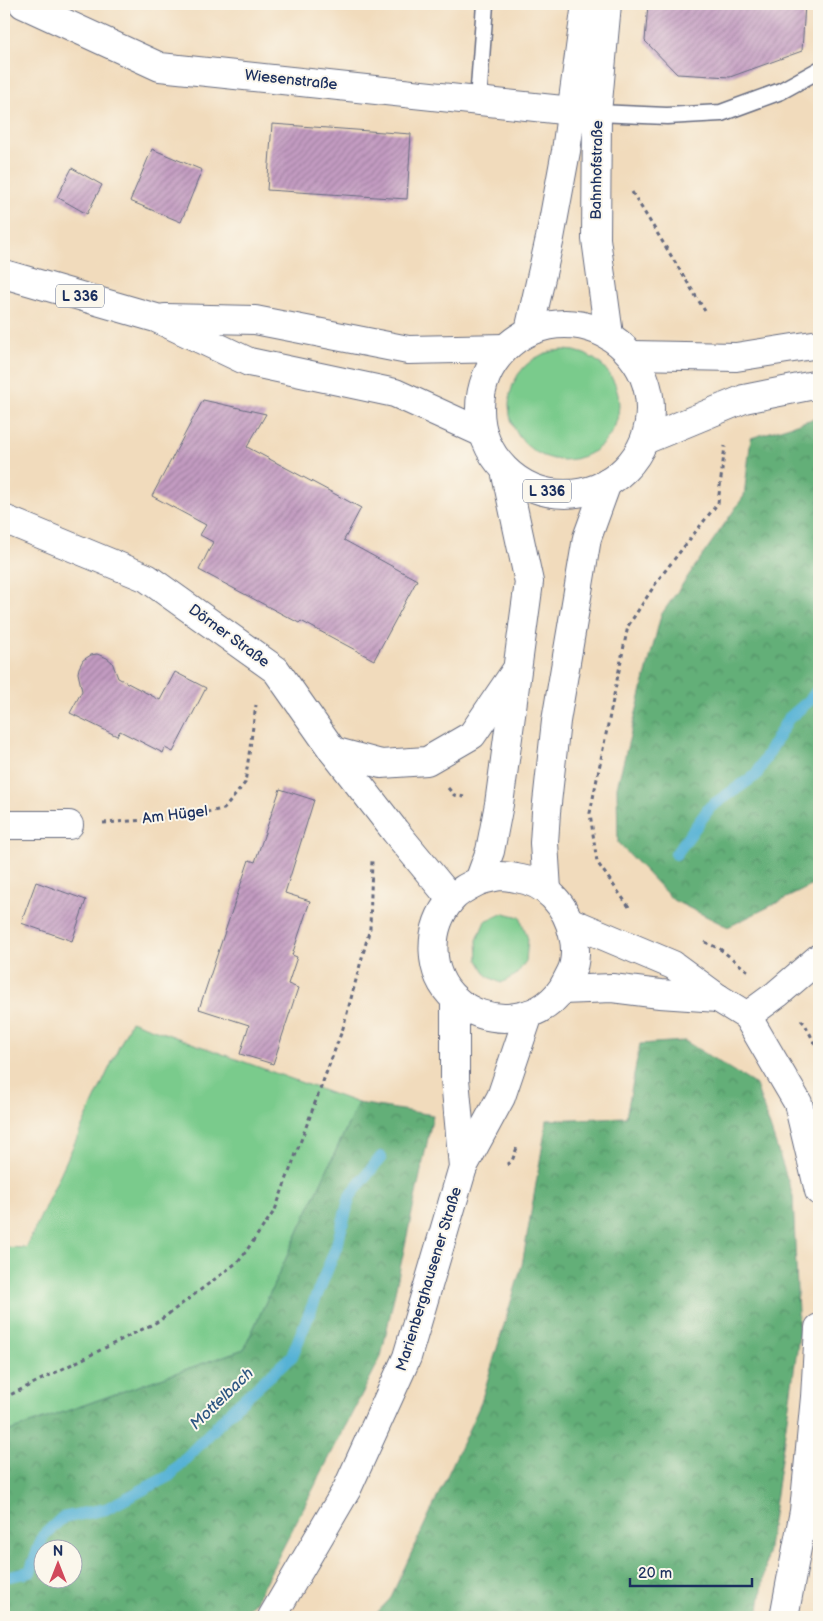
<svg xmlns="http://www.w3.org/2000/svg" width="823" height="1621" font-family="'Balsamiq Sans',sans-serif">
<defs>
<pattern id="forest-crowns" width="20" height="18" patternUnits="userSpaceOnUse" patternTransform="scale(1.25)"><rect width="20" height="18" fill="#63af78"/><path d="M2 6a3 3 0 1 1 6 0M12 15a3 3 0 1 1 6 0" fill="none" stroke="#518f66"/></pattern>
<pattern id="building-hatch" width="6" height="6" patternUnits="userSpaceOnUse" patternTransform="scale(1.25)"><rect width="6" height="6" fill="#c39bc1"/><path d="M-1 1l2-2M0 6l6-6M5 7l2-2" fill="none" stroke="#9e7fa0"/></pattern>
</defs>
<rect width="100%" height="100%" fill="#fbf7ec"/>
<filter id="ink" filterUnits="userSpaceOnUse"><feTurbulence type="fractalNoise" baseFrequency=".02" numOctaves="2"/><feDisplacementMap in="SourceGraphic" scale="10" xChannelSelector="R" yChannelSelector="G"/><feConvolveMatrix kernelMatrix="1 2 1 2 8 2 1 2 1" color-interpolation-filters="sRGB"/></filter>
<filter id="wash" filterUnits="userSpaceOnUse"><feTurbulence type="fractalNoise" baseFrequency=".0096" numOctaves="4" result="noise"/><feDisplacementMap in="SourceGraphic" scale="20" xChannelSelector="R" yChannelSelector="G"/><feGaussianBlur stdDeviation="1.12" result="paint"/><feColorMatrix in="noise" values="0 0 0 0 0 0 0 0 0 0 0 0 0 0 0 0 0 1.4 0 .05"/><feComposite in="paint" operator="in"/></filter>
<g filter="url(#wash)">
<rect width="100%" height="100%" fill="#f1dbbc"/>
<g fill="#7acb8c" stroke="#4a7d75">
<circle cx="564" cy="405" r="55"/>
<polygon points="504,913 520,917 528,939 526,961 516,975 501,983 487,976 478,960 477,940 485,921"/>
<polygon points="131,1021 358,1103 244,1349 4,1433 4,1247 26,1248"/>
</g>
<g fill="url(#forest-crowns)" stroke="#3f6f6b" fill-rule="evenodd">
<polygon points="819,417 819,882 728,927 673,900 618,843 617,787 661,615 744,496 751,438"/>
<polygon points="685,1041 756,1085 793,1196 799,1336 758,1617 373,1617 390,1599 480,1405 522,1265 547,1120 626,1117 640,1044"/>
<path d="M358,1103L433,1115L381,1357L255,1602L240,1617H4V1433L244,1349ZM42,1548H72V1578H42Z"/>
</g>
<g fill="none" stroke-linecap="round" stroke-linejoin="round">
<g stroke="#57b2d5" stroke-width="12">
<polyline points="676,854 710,807 756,775 788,719 810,700 819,688"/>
<polyline points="4,1577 30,1572 43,1536 62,1518 106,1509 169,1476 236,1406 292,1356 336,1248 350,1196 381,1157"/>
</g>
</g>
<g id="blocks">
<g fill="url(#building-hatch)">
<polygon points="648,4 805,4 802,51 730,77 677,74 645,41"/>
<polygon points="272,124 411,134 407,199 267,190"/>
<polygon points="152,149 202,170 181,222 130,201"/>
<polygon points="72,168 102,185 87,214 57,197"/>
<polygon points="203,400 266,414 247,447 361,508 344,540 417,580 374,660 301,621 299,623 199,570 213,542 200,535 206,525 152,496"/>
<polygon points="97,654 107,658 112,662 118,678 160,700 175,672 206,688 173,752 165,748 163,753 120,731 117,736 70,713 82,691 78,673 79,668 83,660 91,655"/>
<polygon points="280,789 314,800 285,893 310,901 292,955 297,957 288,984 298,988 273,1064 240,1054 249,1025 199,1009 249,860 255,862"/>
<polygon points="36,882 86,900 72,941 21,923"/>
</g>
</g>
</g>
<g filter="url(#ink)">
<use href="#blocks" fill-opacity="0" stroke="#666b7f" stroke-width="1"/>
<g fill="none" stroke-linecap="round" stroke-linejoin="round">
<g stroke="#666b7f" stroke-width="19">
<g id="lane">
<polyline points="478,101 485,4"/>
<polyline points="597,113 667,116 721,113 781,91 819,70"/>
</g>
</g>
<g stroke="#666b7f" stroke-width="30">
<g id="street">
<polyline points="23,4 160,67 572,111"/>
<polyline points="607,4 597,113 596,239 609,335"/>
<polyline points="529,331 550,238 566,151 586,4"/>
<polyline points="4,519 147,578 276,670 333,751 395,831 451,899"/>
<polyline points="4,825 69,825"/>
</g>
</g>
<g stroke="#666b7f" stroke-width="30">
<g id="secondary">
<polyline points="333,751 381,764 427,761 472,735 515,672"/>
<path d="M479,881C486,879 494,877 501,876C506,876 511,877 516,878C546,882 567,906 573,935C576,946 576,962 571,972C568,978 565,984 562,989C538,1024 485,1027 455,999C427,973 427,928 451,900C458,891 469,886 479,881L490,851L499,804L529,582L505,470"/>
<polyline points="547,890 544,843 546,812 556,721 587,538 607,483"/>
<polyline points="571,922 673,965 718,998 747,1016 798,1103 819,1191"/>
<polyline points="562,990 612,988 660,994 718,998"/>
<polyline points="747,1016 777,994 819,958"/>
<polyline points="463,1167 501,1097 529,1014"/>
<polyline points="272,1617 347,1489 407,1357 463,1167 455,1079 455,999"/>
<polyline points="784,1617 804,1511 815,1397 819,1328"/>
</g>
</g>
<g stroke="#666b7f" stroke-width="30">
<g id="primary">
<polyline points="4,274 156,318 249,362 395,393 483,433"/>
<polyline points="165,318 255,320 408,350 505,348"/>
<circle cx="565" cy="409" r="85"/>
<polyline points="632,355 736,357 819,344"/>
<polyline points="645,440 744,399 819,384"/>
</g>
</g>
<g stroke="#666b7f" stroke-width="3" stroke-dasharray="4 4" stroke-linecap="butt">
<polyline points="632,192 705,311"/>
<polyline points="448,788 454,795 464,797"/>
<polyline points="103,823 172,818 224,809 245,783 256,705"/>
<polyline points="629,907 597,862 590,813 628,626 658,580 718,503 725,446"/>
<polyline points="705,942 720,949 749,972"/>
<polyline points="801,1020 805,1024 819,1052"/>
<polyline points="507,1165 512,1161 518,1145"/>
<polyline points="4,1398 159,1321 239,1261 275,1210 343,1028 370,928 372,860"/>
</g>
<use href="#lane" stroke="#fff" stroke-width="16"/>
<use href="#street" stroke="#fff" stroke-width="28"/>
<use href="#secondary" stroke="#fff" stroke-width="28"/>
<use href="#primary" stroke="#fff" stroke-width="28"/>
</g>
</g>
<g text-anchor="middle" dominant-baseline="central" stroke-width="4" stroke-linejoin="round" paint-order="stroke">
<g fill="#fbf7ec" stroke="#5e6b89" stroke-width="1">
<rect x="56" y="284.5" width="48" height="23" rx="4"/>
<rect x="523" y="479.5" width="48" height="23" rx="4"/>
</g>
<g font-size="14" font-weight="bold" fill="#1b2f5e">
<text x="80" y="296">L 336</text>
<text x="547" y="491">L 336</text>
</g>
<g font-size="15" fill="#1b2f5e" stroke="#fbf7ec">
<text transform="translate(291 80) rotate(6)">Wiesenstraße</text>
<text transform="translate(597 170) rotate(-89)">Bahnhofstraße</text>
<text transform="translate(229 636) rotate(36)">Dörner Straße</text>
<text transform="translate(175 815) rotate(-7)">Am Hügel</text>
<text transform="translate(429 1279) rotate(-73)">Marienberghausener Straße</text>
</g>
<g font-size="16" font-style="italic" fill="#2d5682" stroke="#fbf7ec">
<text transform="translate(222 1399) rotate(-44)">Mottelbach</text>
</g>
</g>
<rect width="823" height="1621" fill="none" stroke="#fbf7ec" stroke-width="20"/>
<g transform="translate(58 1564)"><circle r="24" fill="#fbf7ec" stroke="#a1a7b3"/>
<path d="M0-4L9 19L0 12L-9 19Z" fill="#d1495b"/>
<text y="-8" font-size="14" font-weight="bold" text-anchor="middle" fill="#1b2f5e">N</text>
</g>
<path d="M630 1578v8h122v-8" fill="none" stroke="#1b2f5e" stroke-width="2.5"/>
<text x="638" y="1578" font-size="15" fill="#1b2f5e" stroke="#fbf7ec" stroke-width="4" paint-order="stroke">20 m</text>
</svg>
